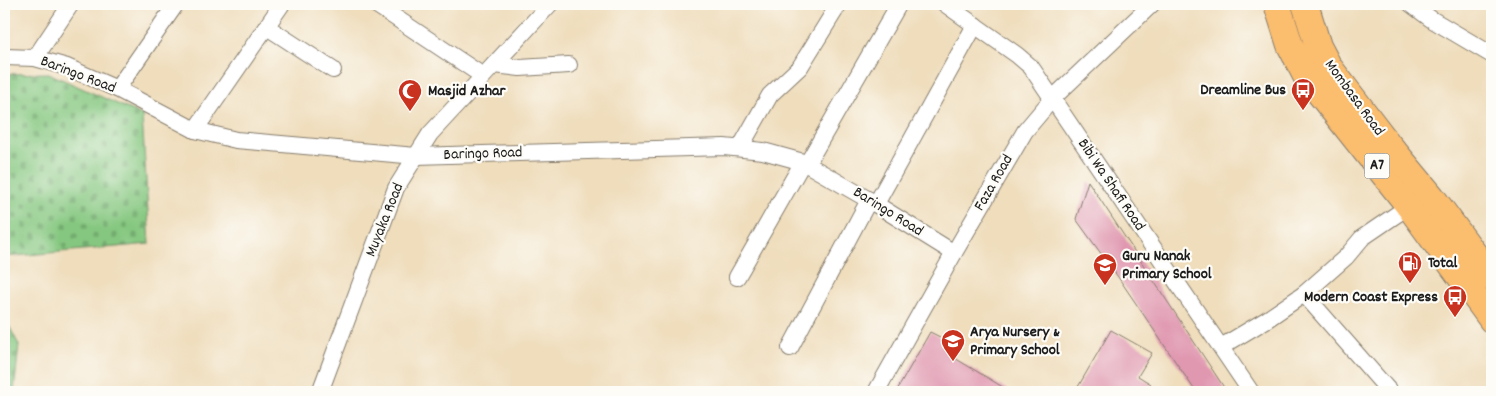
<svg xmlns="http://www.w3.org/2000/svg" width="1496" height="396" font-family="Dekko,sans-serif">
<defs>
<pattern id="cemetery-stones" width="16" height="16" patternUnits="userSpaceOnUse" patternTransform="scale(1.25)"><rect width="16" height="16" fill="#85c780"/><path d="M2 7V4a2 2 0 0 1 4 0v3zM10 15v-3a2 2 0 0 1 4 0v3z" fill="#72aa6e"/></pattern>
</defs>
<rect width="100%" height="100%" fill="#fdfcf7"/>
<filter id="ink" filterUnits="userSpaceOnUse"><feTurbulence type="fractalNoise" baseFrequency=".02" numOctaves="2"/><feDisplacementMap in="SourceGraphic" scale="10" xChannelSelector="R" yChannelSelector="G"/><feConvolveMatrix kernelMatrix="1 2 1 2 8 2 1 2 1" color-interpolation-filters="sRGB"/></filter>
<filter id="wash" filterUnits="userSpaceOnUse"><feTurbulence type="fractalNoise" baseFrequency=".0096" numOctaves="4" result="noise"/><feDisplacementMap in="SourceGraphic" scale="20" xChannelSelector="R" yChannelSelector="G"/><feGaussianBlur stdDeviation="1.12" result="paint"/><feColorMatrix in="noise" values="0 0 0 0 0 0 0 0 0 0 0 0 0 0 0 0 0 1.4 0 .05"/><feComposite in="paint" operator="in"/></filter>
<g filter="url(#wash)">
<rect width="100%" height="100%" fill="#efddbc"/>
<g fill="url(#cemetery-stones)" stroke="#50724e">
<polygon points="48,73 142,115 150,244 4,257 4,74"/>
<polygon points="4,316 19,345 14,392 4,392"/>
</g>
<g id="blocks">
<g fill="#e098b0">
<polygon points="1088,181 1146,269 1227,392 1196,392 1118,277 1076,219"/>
<polygon points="1111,330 1152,353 1138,376 1151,384 1146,392 1075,392"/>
<polygon points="930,332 958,346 953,357 1011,392 896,392"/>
</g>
</g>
</g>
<g filter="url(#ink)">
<use href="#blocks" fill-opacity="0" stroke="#867c6c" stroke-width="1"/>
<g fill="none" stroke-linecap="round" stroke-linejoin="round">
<g stroke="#867c6c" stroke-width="18">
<g id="minor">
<polyline points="375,4 483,76"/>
<polyline points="945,4 1017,55 1031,67 1251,392"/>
<polyline points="1411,4 1431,19 1492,55"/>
<polyline points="267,27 333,70"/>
<polyline points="4,57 35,58 67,67 117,89 195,130 236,140 416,156 724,147 763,151 803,162 869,200 954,253"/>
<polyline points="35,58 71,4"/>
<polyline points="494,65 520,68 569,65"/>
<polyline points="117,89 176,4"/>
<polyline points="195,130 282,4"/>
<polyline points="740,148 770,95 800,67 839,4"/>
<polyline points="807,164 899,4"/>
<polyline points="876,204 975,25"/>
<polyline points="737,277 803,162"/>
<polyline points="1304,294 1390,392"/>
<polyline points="1221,347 1266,320 1304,294 1346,257 1362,238 1409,206"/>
<polyline points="790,348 869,200"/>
<polyline points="320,392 396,188 430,134 550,4"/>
<polyline points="876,392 954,253 1025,131 1052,99 1152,4"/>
</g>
</g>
<g stroke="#867c6c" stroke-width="28">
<g id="trunk">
<polyline points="1277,4 1290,45 1306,76 1409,206 1492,320"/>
<polyline points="1305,4 1318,46 1329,67 1388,144 1432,197 1492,278"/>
</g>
</g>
<use href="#minor" stroke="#fff" stroke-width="16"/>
<use href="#trunk" stroke="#fbbd6e" stroke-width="26"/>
</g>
</g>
<defs>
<g id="bus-pin" transform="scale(1.25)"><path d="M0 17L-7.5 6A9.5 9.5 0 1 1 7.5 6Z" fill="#c8321e" stroke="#fdfcf7"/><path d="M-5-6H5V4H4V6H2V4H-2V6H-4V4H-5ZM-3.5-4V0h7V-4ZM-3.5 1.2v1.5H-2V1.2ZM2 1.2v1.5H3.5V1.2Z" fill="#fff"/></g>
<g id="mosque-pin" transform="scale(1.25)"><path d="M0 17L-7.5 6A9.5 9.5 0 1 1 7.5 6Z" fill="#c8321e" stroke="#fdfcf7"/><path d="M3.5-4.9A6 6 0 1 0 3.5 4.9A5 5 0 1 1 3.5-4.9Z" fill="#fff"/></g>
<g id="fuel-pin" transform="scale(1.25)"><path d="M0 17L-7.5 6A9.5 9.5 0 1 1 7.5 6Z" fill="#c8321e" stroke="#fdfcf7"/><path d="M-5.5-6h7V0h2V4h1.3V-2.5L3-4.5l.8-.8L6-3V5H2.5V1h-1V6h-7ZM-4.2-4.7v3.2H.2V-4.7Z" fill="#fff"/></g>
<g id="school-pin" transform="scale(1.25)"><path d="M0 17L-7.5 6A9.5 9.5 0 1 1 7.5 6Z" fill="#c8321e" stroke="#fdfcf7"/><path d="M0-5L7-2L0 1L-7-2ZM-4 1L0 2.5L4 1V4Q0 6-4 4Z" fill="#fff"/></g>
</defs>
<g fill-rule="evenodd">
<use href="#bus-pin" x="1303" y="90"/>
<use href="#mosque-pin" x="410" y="91"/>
<use href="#fuel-pin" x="1410" y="263"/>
<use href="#school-pin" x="1105" y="265"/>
<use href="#bus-pin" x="1455" y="297"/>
<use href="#school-pin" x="953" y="341"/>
</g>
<g text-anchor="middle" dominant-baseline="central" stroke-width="4.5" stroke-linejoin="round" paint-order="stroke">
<rect fill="#fdfcf7" stroke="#605f5e" stroke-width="1" x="1364.5" y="153.5" width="25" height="25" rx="4"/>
<g font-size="15" font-weight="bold" fill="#1c1c1c">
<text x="1377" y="166">A7</text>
</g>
<g font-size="16" fill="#1c1c1c" stroke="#fdfcf7">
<text transform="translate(78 75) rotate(21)">Baringo Road</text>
<text transform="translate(1354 98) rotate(54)">Mombasa Road</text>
<text transform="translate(483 154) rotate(-2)">Baringo Road</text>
<text transform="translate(994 183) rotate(-60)">Faza Road</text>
<text transform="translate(1111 185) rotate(56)">Bibi Wa Shafi Road</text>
<text transform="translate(888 212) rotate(32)">Baringo Road</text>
<text transform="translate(385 220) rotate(-68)">Muyaka Road</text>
</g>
<g font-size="16" font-weight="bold" fill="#1c1c1c" stroke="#fdfcf7" text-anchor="start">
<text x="1286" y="90" text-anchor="end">Dreamline Bus</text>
<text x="428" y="91">Masjid Azhar</text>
<text x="1122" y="256">Guru Nanak<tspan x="1122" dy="18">Primary School</tspan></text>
<text x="1428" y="263">Total</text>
<text x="1438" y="297" text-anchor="end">Modern Coast Express</text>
<text x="970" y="332">Arya Nursery &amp;<tspan x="970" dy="18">Primary School</tspan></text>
</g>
</g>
<rect width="1496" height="396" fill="none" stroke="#fdfcf7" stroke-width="20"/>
</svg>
